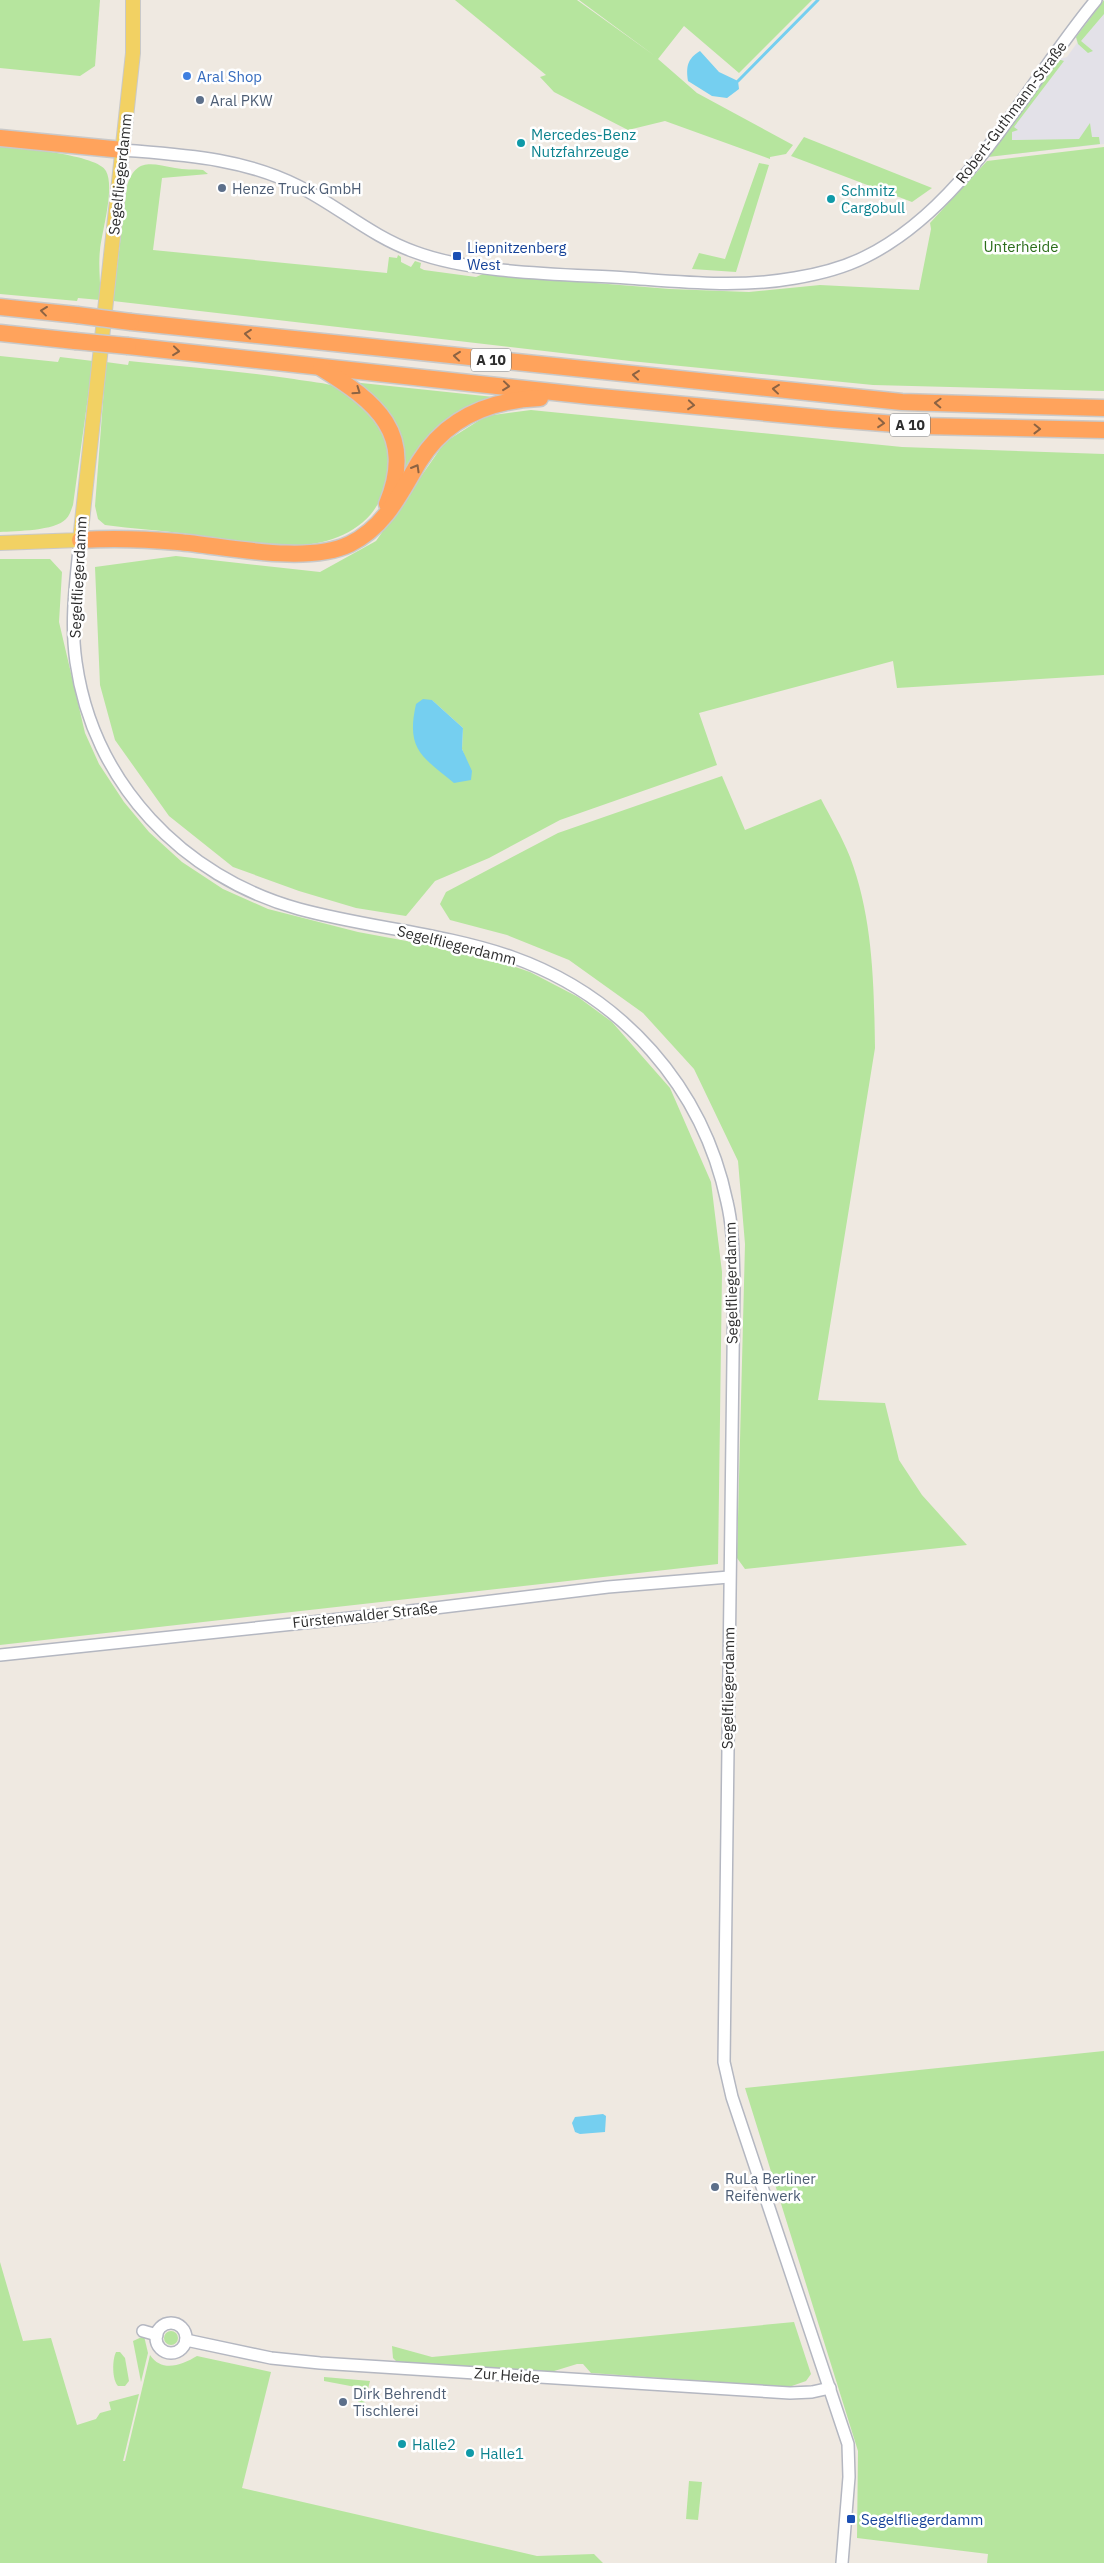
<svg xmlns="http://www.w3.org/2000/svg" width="1104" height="2563" font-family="'IBM Plex Sans',sans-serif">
<rect width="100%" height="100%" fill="#efe9e1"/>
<polygon fill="#e3e1e8" points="1104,0 1104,144 987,157 1055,62 1058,59 1067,57 1077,43 1076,37 1078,31"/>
<g fill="#b6e59e" fill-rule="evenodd">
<polygon points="0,0 100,0 95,66 80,76 0,68"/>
<polygon points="455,0 577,0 655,56 579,0 812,0 739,73 684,26 658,59 697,93 793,145 786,154 770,157 770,159 665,121 628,130 554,92 540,77 546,75"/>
<polygon points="1104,0 1104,14 1081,41 1093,51 1088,53 1078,44 1076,37"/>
<polygon points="1058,59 1064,61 1014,127 1018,130 1012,132 1012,140 1079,139 1090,123 1092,137 1099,137 1100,144 988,157"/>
<polygon points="804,137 932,188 912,202 791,156"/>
<path d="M0,147C18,147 99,155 106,171C115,188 102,231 100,250C98,267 101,284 100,300L78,298L77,301L0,294Z"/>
<path d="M1104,147V391L873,385L630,361L113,301L127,186C136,157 152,164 175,168C184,170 194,169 203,170L208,174L162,178L153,250L387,273L389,257L397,258L398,255L401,257V262L411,267L415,261L421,263L420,268L424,270L476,277L483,274L670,289L749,292L820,285L919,290L931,229L930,223L987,161Z"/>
<polygon points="759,163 769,165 736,272 692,269 699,253 725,259"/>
<path d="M0,356L58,362L60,357L93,361L73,505C71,510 70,515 66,519C55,531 16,531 0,532Z"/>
<path d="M129,361C184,367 240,371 294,379C308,382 326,382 339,388C365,401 388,428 389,458C389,479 384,498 371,514C327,564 245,542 188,534C160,530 132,529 105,525L98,519L95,506L106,362L128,365Z"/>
<polygon points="352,382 494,397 485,401 399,490 400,452"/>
<path d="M531,410L902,447L1104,454V675L897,688L893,661L699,713L717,765L560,820L489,858L435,881L406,916L356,908L299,891L233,867L169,816L115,740L100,685L95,567L176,556L320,572L376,541L445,442L486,416ZM432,700L463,728L462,749L464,754Z"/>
<polygon points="0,559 50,559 62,572 59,622 85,733 99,764 124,802 149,832 182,862 223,889 268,909 358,932 477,954 530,972 578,997 612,1022 670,1088 711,1182 722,1272 718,1564 0,1645"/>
<path d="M722,776L745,830L821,799C831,818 842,837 850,857C873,918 874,984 875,1048L818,1400L885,1403L899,1460L922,1495L967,1545L745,1569L737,1558L745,1244L738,1161L694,1069L643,1013L569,960L507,935L450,920L440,904L446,892L558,833Z"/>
<polygon points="1104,2051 1104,2563 987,2563 988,2554 857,2538 858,2451 745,2088"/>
<path d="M0,2262L23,2341L51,2338L77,2425L96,2419L100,2413L111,2410L109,2402L139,2394L123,2461H125L150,2355C162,2373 182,2365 197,2356L271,2372L242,2488L537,2556L594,2554L603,2563H0Z"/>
<polygon points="794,2322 811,2374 806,2381 789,2387 591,2373 583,2364 577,2364 551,2372 397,2362 393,2358 392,2346 432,2357"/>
<circle cx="171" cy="2338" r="7"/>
<polygon points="144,2336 148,2353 141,2382 133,2341"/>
<path d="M116,2352H120L125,2358L129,2381L125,2386H118C112,2380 112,2360 116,2352Z"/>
<polygon points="324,2377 370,2381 364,2404 358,2402 361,2388 324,2381"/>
<polygon points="689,2481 702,2482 698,2520 686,2519"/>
</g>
<g fill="#75cff0">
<path d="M700,51L719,72L738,81L739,89L727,98L712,96L688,81C686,67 687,59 700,51Z"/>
<path d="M423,699L432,700L463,728L462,749L472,771L471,780L454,783C421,756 406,749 416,704Z"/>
<polygon points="603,2114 606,2116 605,2132 580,2134 575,2132 572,2123 575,2117"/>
</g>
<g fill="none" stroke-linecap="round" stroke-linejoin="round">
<polyline stroke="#75cff0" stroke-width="3" points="738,81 818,0"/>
<g stroke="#b4b7c1" stroke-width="14">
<g id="minor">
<path d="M123,150C183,155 243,158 298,186C338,206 372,237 415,252C474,274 563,274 627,278C683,282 739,288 795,278C819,274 843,268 865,257C967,207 1025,85 1096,0"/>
<path d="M80,540C76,580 70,621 76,662C93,783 183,877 299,909C369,928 443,933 512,957C622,996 703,1087 727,1202C733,1227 733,1253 734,1280L724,2062L732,2097L848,2444L849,2477L842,2563"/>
<polyline points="0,1655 369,1616 608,1587 729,1577"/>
<circle cx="171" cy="2338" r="15"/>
<polyline points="143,2331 157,2335"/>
<polyline points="186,2340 271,2358 320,2363 790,2393 812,2392 830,2388"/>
</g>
</g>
<g stroke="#c9c9c9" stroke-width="16">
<polyline id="major" points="0,543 80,540 133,53 133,0"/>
</g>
<g stroke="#c9c9c9" stroke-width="19">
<g id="highway">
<polyline points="0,138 123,150"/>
<polyline points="0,307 77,315"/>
<polyline points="131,322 902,402 1104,408"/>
<polyline points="0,333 75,341"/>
<polyline points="128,346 590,396 832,419 921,426 1104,430"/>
<path d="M321,368C376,402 416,433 387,504"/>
<path d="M80,540C112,538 145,539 178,542C226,546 306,565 350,544C385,527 400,494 419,462C446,418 490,400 540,398"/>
</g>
</g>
<use href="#minor" stroke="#fff" stroke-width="11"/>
<use href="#major" stroke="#f2d163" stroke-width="14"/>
<use href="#highway" stroke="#ffa35c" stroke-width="16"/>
<g stroke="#c9c9c9" stroke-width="19" stroke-linecap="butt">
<g id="highway-bridge">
<polyline points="77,315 131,322"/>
<polyline points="75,341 128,346"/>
</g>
</g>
<use href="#highway-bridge" stroke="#ffa35c" stroke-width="16"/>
</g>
<defs><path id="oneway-chevron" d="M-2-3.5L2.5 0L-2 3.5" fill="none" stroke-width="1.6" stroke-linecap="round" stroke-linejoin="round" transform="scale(1.25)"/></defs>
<g stroke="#8c6343">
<use href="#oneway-chevron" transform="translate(44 311) rotate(-173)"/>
<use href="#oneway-chevron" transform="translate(248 334) rotate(-174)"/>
<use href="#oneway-chevron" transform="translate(176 351) rotate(6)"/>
<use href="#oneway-chevron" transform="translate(457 356) rotate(-174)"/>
<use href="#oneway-chevron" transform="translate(636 375) rotate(-174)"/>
<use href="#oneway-chevron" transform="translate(506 386) rotate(6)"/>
<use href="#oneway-chevron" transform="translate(776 389) rotate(-174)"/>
<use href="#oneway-chevron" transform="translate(357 391) rotate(35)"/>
<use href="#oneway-chevron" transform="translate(938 403) rotate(-178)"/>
<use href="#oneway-chevron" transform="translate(691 405) rotate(5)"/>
<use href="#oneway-chevron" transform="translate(881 423) rotate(5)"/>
<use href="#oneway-chevron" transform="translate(1037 429) rotate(1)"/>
<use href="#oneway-chevron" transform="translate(416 468) rotate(-60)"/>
</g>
<circle fill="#3f7fe0" stroke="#fff" stroke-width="2" cx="187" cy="76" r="5"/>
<g fill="#5c6f8a" stroke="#fff" stroke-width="2">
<circle cx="200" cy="100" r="5"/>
<circle cx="222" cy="188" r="5"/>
<circle cx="715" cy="2187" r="5"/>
<circle cx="343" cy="2402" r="5"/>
</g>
<g fill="#0f9aa8" stroke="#fff" stroke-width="2">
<circle cx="521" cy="143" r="5"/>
<circle cx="831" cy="199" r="5"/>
<circle cx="402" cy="2444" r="5"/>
<circle cx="470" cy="2453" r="5"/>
</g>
<g fill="#1a4fb4" stroke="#fff" stroke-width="2">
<rect x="452" y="251" width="10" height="10" rx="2.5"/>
<rect x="846" y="2514" width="10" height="10" rx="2.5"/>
</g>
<g text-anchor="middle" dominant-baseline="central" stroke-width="5" stroke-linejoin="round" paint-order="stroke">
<g fill="#fff" stroke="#6d6d6d" stroke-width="1">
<rect x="471" y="348.5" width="40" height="23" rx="4"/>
<rect x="890" y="413.5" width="40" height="23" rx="4"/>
</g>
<g font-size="14" font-weight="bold" fill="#2e2e2e">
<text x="491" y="360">A 10</text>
<text x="910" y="425">A 10</text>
</g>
<g font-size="15" fill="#366cbe" stroke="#fff" text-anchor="start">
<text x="197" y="76">Aral Shop</text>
</g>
<g font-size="15" fill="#4e5e75" stroke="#fff" text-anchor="start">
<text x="210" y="100">Aral PKW</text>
<text x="232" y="188">Henze Truck GmbH</text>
<text x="725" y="2178">RuLa Berliner<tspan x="725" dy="17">Reifenwerk</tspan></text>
<text x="353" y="2393">Dirk Behrendt<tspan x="353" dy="17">Tischlerei</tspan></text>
</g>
<g font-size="15" fill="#2e2e2e" stroke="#fff">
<text transform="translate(1011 112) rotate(-53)">Robert-Guthmann-Straße</text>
<text transform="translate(120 174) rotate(-84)">Segelfliegerdamm</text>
<text transform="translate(78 577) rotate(-87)">Segelfliegerdamm</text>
<text transform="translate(457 945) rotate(14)">Segelfliegerdamm</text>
<text transform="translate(731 1283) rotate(-91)">Segelfliegerdamm</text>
<text transform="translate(365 1615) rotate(-6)">Fürstenwalder Straße</text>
<text transform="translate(728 1688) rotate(-89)">Segelfliegerdamm</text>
<text transform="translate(507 2375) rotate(4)">Zur Heide</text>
</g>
<g font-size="15" fill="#0d838f" stroke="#fff" text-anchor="start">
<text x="531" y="134">Mercedes-Benz<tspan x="531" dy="17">Nutzfahrzeuge</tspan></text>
<text x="841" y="190">Schmitz<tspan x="841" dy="17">Cargobull</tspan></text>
<text x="412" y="2444">Halle2</text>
<text x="480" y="2453">Halle1</text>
</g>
<g font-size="15" fill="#2c6e1b" stroke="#fff">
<text x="1021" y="246">Unterheide</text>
</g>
<g font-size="15" fill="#164399" stroke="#fff" text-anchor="start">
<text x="467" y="247">Liepnitzenberg<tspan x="467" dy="17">West</tspan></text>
<text x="861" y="2519">Segelfliegerdamm</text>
</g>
</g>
</svg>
